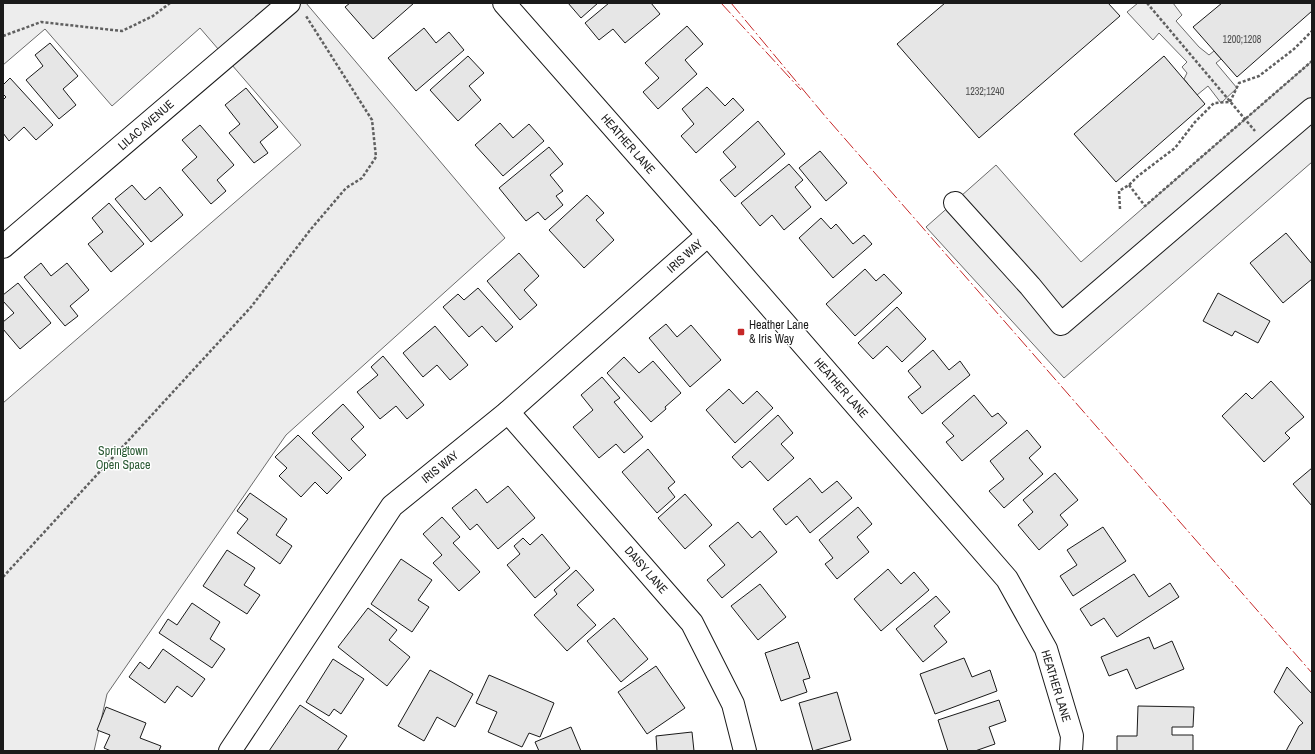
<svg xmlns="http://www.w3.org/2000/svg" width="1315" height="754" font-family="'Archivo Narrow',sans-serif">
<rect width="100%" height="100%" fill="#fff"/>
<g fill="#ededed" stroke="#6a6a6a">
<polygon points="3,3 306,3 505,238 286,435 107,694 94,751 3,751 3,403 301,145 200,28 112,106 45,29 3,65"/>
<polygon points="1138,3 1173,3 1182,15 1176,21 1199,47 1209,55 1214,51 1221,59 1216,63 1237,88 1221,103 1208,86 1197,95 1184,79 1187,73 1182,67 1187,62 1159,33 1153,40 1127,12"/>
<polygon points="1312,61 1312,162 1064,378 926,227 996,165 1081,262"/>
</g>
<g fill="#e6e6e6" stroke="#1a1a1a">
<polygon points="350,3 414,3 373,39 345,7"/>
<polygon points="568,3 598,3 581,18"/>
<polygon points="609,3 651,3 660,14 625,43 613,29 599,40 585,23"/>
<polygon points="945,3 1108,3 1120,16 979,138 897,44"/>
<polygon points="1222,3 1312,3 1312,11 1237,77 1193,27"/>
<polygon points="687,26 703,44 685,60 697,74 658,109 643,92 659,78 645,63"/>
<polygon points="424,28 436,43 449,32 464,50 416,91 388,58"/>
<polygon points="50,43 78,76 63,89 76,105 59,119 26,80 43,66 35,55"/>
<polygon points="468,56 484,73 469,86 481,100 458,121 430,90"/>
<polygon points="1164,56 1205,104 1116,182 1074,134"/>
<polygon points="10,78 53,125 36,140 24,127 9,141 3,133 3,100 6,97 3,94 3,85"/>
<polygon points="707,87 725,106 733,98 744,110 696,153 681,136 694,124 682,109"/>
<polygon points="246,88 278,127 260,142 268,153 254,163 229,133 240,124 225,105"/>
<polygon points="758,121 785,154 735,197 720,180 736,167 723,152"/>
<polygon points="500,123 513,138 529,124 544,141 503,176 475,145"/>
<polygon points="200,125 234,165 217,180 226,191 211,204 182,170 197,157 182,140"/>
<polygon points="549,147 563,164 550,175 563,191 556,196 563,205 545,220 538,212 526,221 499,188"/>
<polygon points="820,151 847,183 826,201 799,168"/>
<polygon points="789,164 803,180 795,187 811,207 784,230 772,215 760,226 741,203"/>
<polygon points="132,185 145,200 160,187 183,215 151,242 115,199"/>
<polygon points="587,195 604,213 596,220 614,240 584,268 549,230"/>
<polygon points="109,203 144,244 111,272 88,244 103,232 92,218"/>
<polygon points="821,218 831,229 836,224 853,244 864,235 872,244 833,278 799,238"/>
<polygon points="1286,233 1312,264 1312,279 1283,303 1250,263"/>
<polygon points="519,253 539,276 524,290 537,305 520,320 487,281"/>
<polygon points="41,263 51,276 67,263 89,290 70,306 78,316 65,326 24,277"/>
<polygon points="865,269 876,281 884,274 902,293 855,336 826,304"/>
<polygon points="18,283 51,323 20,349 3,329 3,322 14,313 3,301 3,295"/>
<polygon points="478,288 513,327 496,342 482,326 469,337 443,307 458,294 464,300"/>
<polygon points="1218,293 1270,321 1258,343 1235,331 1232,336 1203,321"/>
<polygon points="897,307 926,339 902,362 887,346 873,359 858,343"/>
<polygon points="666,324 677,337 691,325 721,360 690,387 649,338"/>
<polygon points="435,326 468,365 450,380 437,365 423,377 403,353"/>
<polygon points="933,350 949,370 960,361 970,375 922,414 908,397 921,387 908,371"/>
<polygon points="383,356 424,405 407,419 396,406 380,419 357,392 378,375 371,367"/>
<polygon points="624,357 639,373 653,361 681,393 665,407 666,409 651,422 607,373"/>
<polygon points="602,377 620,398 614,402 643,437 624,453 616,444 599,458 573,427 593,410 581,395"/>
<polygon points="1271,381 1304,417 1285,433 1290,438 1264,462 1222,416 1246,393 1252,399"/>
<polygon points="729,389 743,404 757,391 773,408 735,443 706,410"/>
<polygon points="974,395 992,417 998,413 1007,423 962,461 946,442 954,436 942,423"/>
<polygon points="343,404 364,427 351,439 366,455 349,471 312,433"/>
<polygon points="778,415 793,433 781,444 794,458 768,481 750,461 742,468 732,457"/>
<polygon points="1027,430 1041,447 1029,458 1043,474 1004,508 989,491 1004,479 990,461"/>
<polygon points="298,435 342,478 327,494 315,482 301,497 279,476 287,468 275,457"/>
<polygon points="648,449 675,482 668,488 675,497 657,513 622,472"/>
<polygon points="1312,468 1312,506 1293,484"/>
<polygon points="1055,473 1078,500 1060,515 1068,525 1039,550 1018,525 1033,512 1023,500"/>
<polygon points="810,478 822,493 837,481 852,498 810,533 797,516 786,525 773,509"/>
<polygon points="508,486 535,518 498,549 477,524 470,530 452,508 476,489 487,503"/>
<polygon points="250,493 287,519 276,535 292,546 280,564 237,533 248,519 237,511"/>
<polygon points="685,494 712,525 685,549 658,518"/>
<polygon points="858,507 872,524 857,537 869,552 837,579 825,564 833,558 819,540"/>
<polygon points="442,517 460,537 453,543 480,572 459,591 433,563 442,555 423,534"/>
<polygon points="738,522 752,538 760,531 777,552 722,598 707,580 725,565 709,546"/>
<polygon points="1103,527 1126,561 1073,596 1060,576 1077,565 1067,550"/>
<polygon points="542,534 570,568 535,598 507,565 520,554 514,546 523,538 530,545"/>
<polygon points="227,550 255,568 244,585 260,595 247,614 203,586"/>
<polygon points="401,559 432,580 418,600 429,607 412,632 371,604"/>
<polygon points="888,569 901,584 914,572 929,590 881,631 854,599"/>
<polygon points="576,570 594,590 577,605 596,625 567,651 534,615 557,594 554,590"/>
<polygon points="1134,574 1149,597 1170,583 1179,597 1117,637 1104,618 1091,626 1080,609"/>
<polygon points="760,584 786,617 758,640 731,606"/>
<polygon points="936,596 950,612 934,626 947,642 923,662 896,629"/>
<polygon points="192,603 220,622 210,639 225,649 212,668 159,633 168,619 177,625"/>
<polygon points="368,608 397,630 389,640 410,657 387,686 338,647"/>
<polygon points="614,618 648,659 621,682 587,641"/>
<polygon points="1149,637 1154,649 1172,641 1184,669 1136,689 1127,669 1109,676 1101,657"/>
<polygon points="798,642 810,678 803,680 807,692 781,701 765,653"/>
<polygon points="163,649 205,679 192,697 177,686 165,703 129,677 140,662 149,669"/>
<polygon points="964,658 972,677 990,670 997,691 935,714 920,674"/>
<polygon points="333,659 364,679 341,714 334,709 329,716 306,702"/>
<polygon points="656,666 685,708 647,734 618,692"/>
<polygon points="1287,667 1312,694 1312,751 1286,751 1299,726 1303,723 1274,692"/>
<polygon points="430,670 473,694 455,727 437,717 424,741 398,726"/>
<polygon points="489,675 554,703 540,737 529,733 522,747 488,732 497,712 476,703"/>
<polygon points="837,692 851,740 813,751 799,703"/>
<polygon points="999,700 1006,721 989,727 995,744 975,751 948,751 938,720"/>
<polygon points="300,705 347,736 337,751 269,751"/>
<polygon points="1138,706 1194,707 1193,727 1172,727 1172,735 1193,735 1193,751 1117,751 1117,736 1137,736"/>
<polygon points="106,707 146,723 140,738 161,746 159,751 111,751 104,748 110,735 97,730"/>
<polygon points="571,727 581,751 539,751 535,742"/>
<polygon points="692,732 694,751 657,751 656,736"/>
</g>
<g fill="none" stroke-linecap="round" stroke-linejoin="round">
<g stroke="#1a1a1a" stroke-width="24">
<g id="minor">
<polyline points="504,3 708,235 1007,579 1046,649 1072,736 1071,751"/>
<polyline points="955,203 1030,286 1061,324 1312,109"/>
<polyline points="3,247 289,3"/>
<polyline points="508,412 692,623 733,704 745,751"/>
<polyline points="230,751 392,506 508,412 708,235"/>
</g>
</g>
<g stroke="#5f5f5f" stroke-width="2.5" stroke-dasharray="3 2" stroke-linecap="butt">
<polyline points="1147,3 1255,131"/>
<polyline points="3,36 41,22 122,31 153,16 170,3"/>
<polyline points="1230,102 1239,83 1259,76 1294,49 1312,31"/>
<polyline points="1129,185 1145,206 1312,61"/>
<polyline points="1120,209 1119,191 1129,185 1138,176 1175,148 1195,122 1214,103 1229,102"/>
<polyline points="3,577 251,307 311,229 346,188 362,178 376,157 372,120 306,16"/>
</g>
<use href="#minor" stroke="#fff" stroke-width="22"/>
<g stroke="#c62828" stroke-width="1" stroke-dasharray="14 3 2 3" stroke-linecap="butt">
<polyline points="721,3 801,90"/>
<polyline points="731,3 825,116 1312,673"/>
</g>
</g>
<rect fill="#c62828" stroke="#fff" stroke-width="1.5" x="737" y="328" width="8" height="8" rx="2"/>
<g text-anchor="middle" dominant-baseline="central" stroke-width="3" stroke-linejoin="round" paint-order="stroke">
<g font-size="10" fill="#4d4d4d">
<text x="1242" y="39">1200;1208</text>
<text x="985" y="91">1232;1240</text>
</g>
<g font-size="12" fill="#1a1a1a" stroke="#fff">
<text transform="translate(146 125) rotate(-41)">LILAC AVENUE</text>
<text transform="translate(628 144) rotate(49)">HEATHER LANE</text>
<text transform="translate(685 256) rotate(-42)">IRIS WAY</text>
<text transform="translate(841 388) rotate(49)">HEATHER LANE</text>
<text transform="translate(440 467) rotate(-39)">IRIS WAY</text>
<text transform="translate(646 570) rotate(49)">DAISY LANE</text>
<text transform="translate(1056 686) rotate(73)">HEATHER LANE</text>
</g>
<g font-size="12" fill="#1a1a1a" stroke="#fff" text-anchor="start">
<text x="749" y="325">Heather Lane<tspan x="749" dy="14">&amp; Iris Way</tspan></text>
</g>
<g font-size="12" fill="#2b5a34" stroke="#fff">
<text x="123" y="451">Springtown<tspan x="123" dy="14">Open Space</tspan></text>
</g>
</g>
<rect width="1315" height="754" fill="none" stroke="#1a1a1a" stroke-width="8"/>
</svg>
